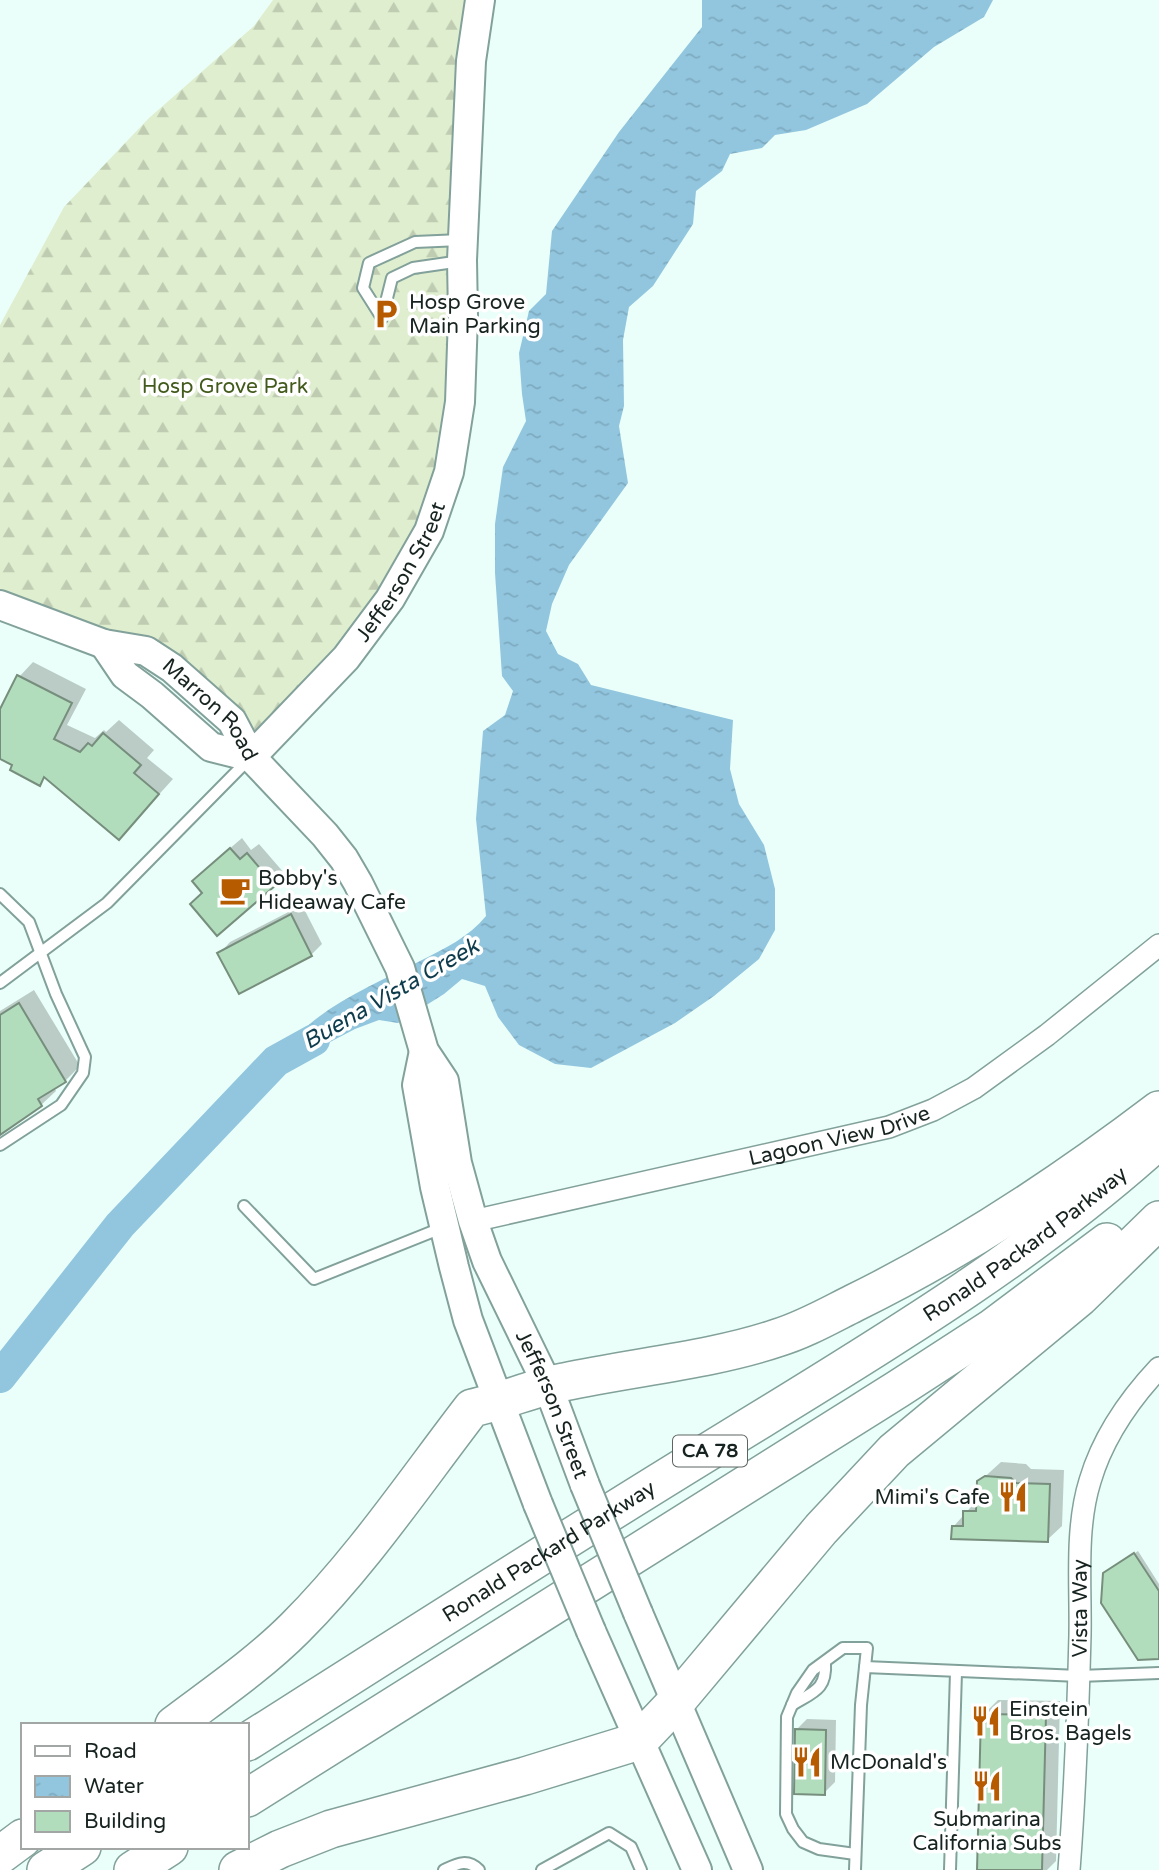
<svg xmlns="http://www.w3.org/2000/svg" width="1159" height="1870" font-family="'Varela Round',sans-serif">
<defs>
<pattern id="forest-firs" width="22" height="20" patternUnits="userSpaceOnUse" patternTransform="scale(1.75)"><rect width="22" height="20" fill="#dfeecf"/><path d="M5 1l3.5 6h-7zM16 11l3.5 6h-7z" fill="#bfccb1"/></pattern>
<pattern id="water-ripples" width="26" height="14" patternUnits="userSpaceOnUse" patternTransform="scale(1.75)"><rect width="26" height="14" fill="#92c6df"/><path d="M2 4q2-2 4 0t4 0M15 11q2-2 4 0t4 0" fill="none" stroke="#7daabf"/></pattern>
</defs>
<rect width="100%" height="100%" fill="#eafff9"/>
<polygon fill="url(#forest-firs)" points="273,0 469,0 450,408 435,487 409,548 375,606 251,744 140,654 0,596 0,325 64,207 149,118 254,26"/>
<path fill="url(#water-ripples)" d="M702,0H993L984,17L934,47L867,104L806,130L775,135L762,148L730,154L722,171L696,191L693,224L653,286L629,307L623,340L624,406L619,426L628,483L569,565L552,604L546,631L558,654L578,664L591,685L733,720L730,769L739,804L764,845L775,889V930L759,959L714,996L675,1023L591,1068L555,1064L519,1045L498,1017L485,986L462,979L444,994L398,1023L379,1020L355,1029L288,1064L276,1061C310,1010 367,988 420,961C444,949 469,937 486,916L476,819L483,731L505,715L513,691L502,676L495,573V524L503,467L526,421L522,394L519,353L529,311L546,294L552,231L619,132L702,27Z"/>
<g fill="#0003">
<polygon points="33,662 86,689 67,725 95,738 104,730 106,732 119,720 154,750 147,758 173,779 133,823 46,776 39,783 15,764 0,757 0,713 19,677"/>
<polygon points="242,838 251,850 259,844 285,874 274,885 205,870"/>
<polygon points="302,905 322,944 311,955 220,953 230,942"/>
<polygon points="34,990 80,1066 65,1081 54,1087 56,1091 41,1105 0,1132 0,1011"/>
<polygon points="1001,1462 1026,1464 1031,1469 1064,1470 1062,1526 1047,1540 954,1526 978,1499 979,1482"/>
<polygon points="1138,1551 1159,1584 1159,1656 1108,1571"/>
<polygon points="998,1700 1060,1701 1056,1861 1047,1870 979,1870 983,1715"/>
<polygon points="807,1719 836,1720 835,1782 824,1793 796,1730"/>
</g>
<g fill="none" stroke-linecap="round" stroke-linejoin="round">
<polyline stroke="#92c6df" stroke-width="32" points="0,1377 120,1225 276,1061 314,1040"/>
</g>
<g fill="#b1ddbd" stroke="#778e7d" stroke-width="2">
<polygon points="17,675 72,703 54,739 80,752 88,743 92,746 103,733 141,765 134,773 159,794 119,840 44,777 40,786 10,770 12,765 0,759 0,709"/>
<polygon points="230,848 240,859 247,853 275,886 217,936 190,904 202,893 192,881"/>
<polygon points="291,914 312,956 239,994 217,953"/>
<polygon points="19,1003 66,1082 38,1099 42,1106 0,1135 0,1015"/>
<polygon points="985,1476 1011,1478 1016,1483 1050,1484 1048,1542 951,1539 952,1526 963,1526 963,1511 976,1511 977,1481"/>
<polygon points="1134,1553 1159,1591 1159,1659 1138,1660 1101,1603 1103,1573"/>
<polygon points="981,1714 1046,1715 1042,1870 977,1870"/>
<polygon points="795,1729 826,1730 825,1795 794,1794"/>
</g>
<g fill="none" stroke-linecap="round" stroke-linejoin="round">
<g stroke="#82a19a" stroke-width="14">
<g id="service">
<polyline points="382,318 363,288 369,263 415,242 461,240"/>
<polyline points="382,318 392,278 413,268 461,261"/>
<polyline points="0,894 29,922 56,994 85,1057 83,1073 61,1105 0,1145"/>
<polyline points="0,983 107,903 249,759"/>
<polyline points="244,1206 314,1279 444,1227"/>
<polyline points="865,1667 1079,1676 1159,1673"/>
<path d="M792,1705C813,1692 827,1690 825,1662"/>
<polyline points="855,1854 819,1849 803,1842 793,1829 786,1814 787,1717 797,1693 813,1670 843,1648 867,1648 861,1705 855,1870"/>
<path d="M444,1870C457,1864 467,1858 479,1870"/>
<polyline points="542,1870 609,1833 631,1847 641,1870"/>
<polyline points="950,1870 956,1672"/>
</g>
</g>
<g stroke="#82a19a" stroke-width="24">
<g id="minor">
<path id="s1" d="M473,1221L889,1127L933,1110L974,1088L1047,1035L1159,945"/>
<path id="s2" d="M1069,1870C1075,1792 1078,1714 1080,1635C1081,1586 1075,1529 1090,1481C1103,1437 1128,1401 1159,1368"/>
</g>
</g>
<g stroke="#82a19a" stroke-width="32">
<g id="secondary">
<path id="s3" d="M0,605L104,644L146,651L172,668L232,721L251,757L325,835L344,859L358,883L400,968L424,1051L444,1081L457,1163L473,1221L487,1261L548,1386L585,1485"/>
<polyline points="104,644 125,675 152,695 211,747 251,757"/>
<path id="s4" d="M251,757L346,658L390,599L429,531L449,472L460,402L463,317L462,260L471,61L480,0"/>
<polyline points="424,1051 417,1085 435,1187 454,1267 468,1320 538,1504"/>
<polyline points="638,1613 748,1870"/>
<polyline points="591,1631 697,1870"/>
</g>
</g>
<g stroke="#82a19a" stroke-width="40">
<g id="motorway">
<path d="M174,1725C215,1694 259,1664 295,1628C362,1561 415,1482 472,1408C504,1401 533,1388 564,1382C633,1367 712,1360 777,1338C804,1330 830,1315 854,1303C958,1252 1067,1180 1159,1110"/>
<path id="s5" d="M247,1742C398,1646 550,1549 703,1455C860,1358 1021,1265 1159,1140"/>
<polyline points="247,1798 898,1389 992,1328 1107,1242"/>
<polyline points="0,1855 23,1838"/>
<polyline points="46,1870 82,1847"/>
<polyline points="133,1870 169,1847"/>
<polyline points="238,1870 280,1849 331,1829 525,1776 639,1741 676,1702 821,1529 894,1451 1080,1297 1159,1220"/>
</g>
</g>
<use href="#service" stroke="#fff" stroke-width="10"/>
<use href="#minor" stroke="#fff" stroke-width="21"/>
<use href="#secondary" stroke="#fff" stroke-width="28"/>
<use href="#motorway" stroke="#fff" stroke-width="37"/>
<g stroke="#82a19a" stroke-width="32" stroke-linecap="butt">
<g id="secondary-bridge">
<polyline points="585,1485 638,1613"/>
<polyline points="538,1504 591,1631"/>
</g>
</g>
<use href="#secondary-bridge" stroke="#fff" stroke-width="28"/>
</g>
<defs>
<g id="parking-bare" transform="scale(2.415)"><path d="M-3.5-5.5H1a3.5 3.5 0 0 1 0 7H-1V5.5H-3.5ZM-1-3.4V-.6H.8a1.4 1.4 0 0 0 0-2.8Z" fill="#b75b01" stroke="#fff" stroke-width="2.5" paint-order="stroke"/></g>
<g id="cafe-bare" transform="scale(2.415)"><path d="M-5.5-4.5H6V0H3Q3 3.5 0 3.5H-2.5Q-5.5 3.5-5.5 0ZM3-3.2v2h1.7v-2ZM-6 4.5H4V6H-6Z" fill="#b75b01" stroke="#fff" stroke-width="2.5" paint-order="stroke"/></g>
<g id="restaurant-bare" transform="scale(2.415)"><path d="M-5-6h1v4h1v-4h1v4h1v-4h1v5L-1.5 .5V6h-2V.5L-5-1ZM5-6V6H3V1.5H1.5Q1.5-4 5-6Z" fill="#b75b01" stroke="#fff" stroke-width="2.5" paint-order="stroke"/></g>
</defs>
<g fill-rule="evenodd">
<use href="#parking-bare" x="386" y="314"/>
<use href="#cafe-bare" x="235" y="890"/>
<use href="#restaurant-bare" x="1013" y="1497"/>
<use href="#restaurant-bare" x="986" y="1721"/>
<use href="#restaurant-bare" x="807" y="1762"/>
<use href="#restaurant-bare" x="987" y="1786"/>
</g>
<g text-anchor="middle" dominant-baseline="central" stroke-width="7" stroke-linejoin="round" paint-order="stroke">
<rect fill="#fff" stroke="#5d6563" stroke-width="2" x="673" y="1435.5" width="74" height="31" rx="5"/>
<g font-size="19" font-weight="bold" fill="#172320">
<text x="710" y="1451">CA 78</text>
</g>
<g font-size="21" fill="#172320" stroke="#fff" text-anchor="start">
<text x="409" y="302">Hosp Grove<tspan x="409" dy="24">Main Parking</tspan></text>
<text x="258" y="878">Bobby's<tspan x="258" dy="24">Hideaway Cafe</tspan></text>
<text x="990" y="1497" text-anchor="end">Mimi's Cafe</text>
<text x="1009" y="1709">Einstein<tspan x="1009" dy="24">Bros. Bagels</tspan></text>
<text x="830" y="1762">McDonald's</text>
<text x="987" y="1819" text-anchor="middle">Submarina<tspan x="987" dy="24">California Subs</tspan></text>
</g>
<g font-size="21" fill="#425b1c" stroke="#fff">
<text x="225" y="386">Hosp Grove Park</text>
</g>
<g font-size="21" fill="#172320" stroke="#fff">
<text stroke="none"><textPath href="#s4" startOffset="240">Jefferson Street</textPath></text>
<text stroke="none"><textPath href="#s3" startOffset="242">Marron Road</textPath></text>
<text stroke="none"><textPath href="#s1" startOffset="376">Lagoon View Drive</textPath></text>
<text stroke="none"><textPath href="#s5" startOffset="924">Ronald Packard Parkway</textPath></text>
<text stroke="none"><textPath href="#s3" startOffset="1032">Jefferson Street</textPath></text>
<text stroke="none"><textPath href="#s5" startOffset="357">Ronald Packard Parkway</textPath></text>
<text stroke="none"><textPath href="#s2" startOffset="262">Vista Way</textPath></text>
</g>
<g font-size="23" font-style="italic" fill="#0e3c4d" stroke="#fff">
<text transform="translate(391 994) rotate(-30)">Buena Vista Creek</text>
</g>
</g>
<rect x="21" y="1723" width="228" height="126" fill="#ffffff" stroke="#a2a7a6" stroke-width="2"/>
<rect x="35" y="1746" width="35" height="10" fill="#ffffff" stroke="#a2a7a6" stroke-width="2"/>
<text x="84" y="1758" font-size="21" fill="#172320">Road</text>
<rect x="35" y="1776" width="35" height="21" fill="url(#water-ripples)" stroke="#a2a7a6" stroke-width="2"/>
<text x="84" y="1793" font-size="21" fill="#172320">Water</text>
<rect x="35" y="1811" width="35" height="21" fill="#b1ddbd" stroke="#a2a7a6" stroke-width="2"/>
<text x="84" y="1828" font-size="21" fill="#172320">Building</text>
</svg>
